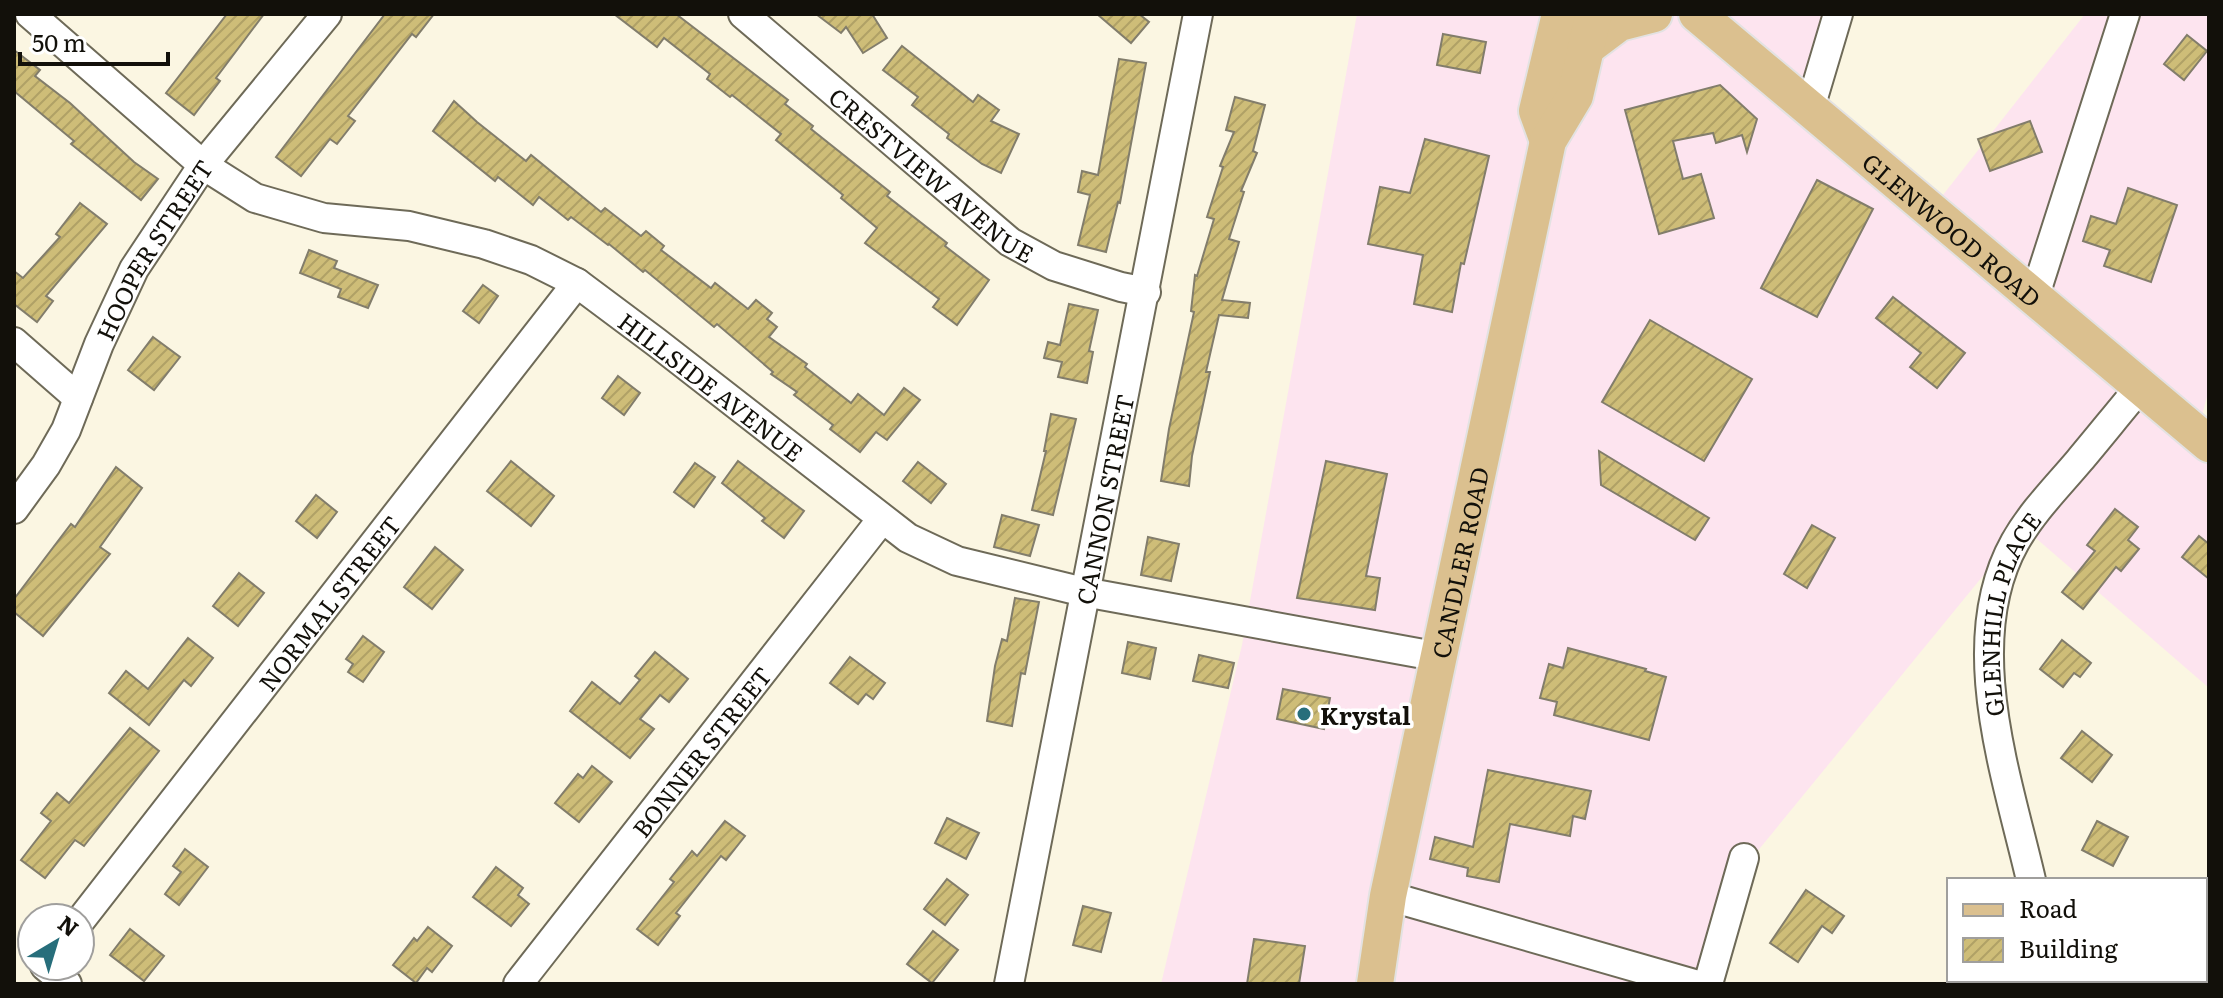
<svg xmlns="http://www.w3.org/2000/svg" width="2223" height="998" font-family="Literata,serif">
<defs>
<pattern id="building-hatch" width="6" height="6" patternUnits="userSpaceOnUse" patternTransform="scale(2)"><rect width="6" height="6" fill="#cebd78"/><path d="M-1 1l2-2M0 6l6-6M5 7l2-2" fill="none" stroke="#b0a166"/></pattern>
</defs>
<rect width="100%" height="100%" fill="#fbf6e2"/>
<polygon fill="#fde4ef" points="1357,14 1834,14 1809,90 1939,200 2085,14 2209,14 2209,389 2200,423 2209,431 2209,688 2023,527 1733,881 1705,984 1161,984 1242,645"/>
<g fill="url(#building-hatch)" stroke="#827d6b" stroke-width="2">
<polygon points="227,14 264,14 216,78 220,81 194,115 166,93"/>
<polygon points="385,14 434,14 416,37 412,34 348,116 355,121 337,144 330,139 301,176 276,157"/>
<polygon points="614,14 676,14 788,100 785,104 813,126 811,129 890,192 887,196 947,243 945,246 989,280 957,325 933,307 939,299 865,243 877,228 841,198 843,195 776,140 781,134 732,95 730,97 707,79 710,74 664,38 657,47"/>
<polygon points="816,14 872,14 887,38 863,53 846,27 841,33"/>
<polygon points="1097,14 1139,14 1149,22 1131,43"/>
<polygon points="1443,34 1486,42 1480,73 1437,65"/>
<polygon points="2187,35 2207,51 2184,80 2164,64"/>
<polygon points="902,46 973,102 978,95 999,110 991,121 1019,134 1001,173 982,164 947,138 949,134 912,105 918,97 883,70"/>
<polygon points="14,50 40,70 35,76 70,103 134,162 158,179 141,200 71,144 74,141 14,91"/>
<polygon points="1119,59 1146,63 1120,203 1118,202 1106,252 1078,245 1090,195 1078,192 1082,171 1098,175"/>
<polygon points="1720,85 1757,119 1747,152 1742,135 1716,143 1713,133 1673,141 1683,179 1701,174 1714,218 1659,234 1625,110"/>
<polygon points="1235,97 1265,105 1253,151 1257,153 1241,191 1244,192 1229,239 1239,242 1222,300 1250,303 1248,318 1219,315 1206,372 1210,372 1192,456 1189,486 1161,481 1169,429 1194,312 1191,311 1195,275 1197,276 1214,219 1207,217 1223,167 1220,166 1234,132 1226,130"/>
<polygon points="454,101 477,122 526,161 531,155 601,212 605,208 641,236 646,231 664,246 661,250 711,288 715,283 748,309 756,300 772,313 767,319 777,327 769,337 807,364 805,367 851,403 858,394 884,415 904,388 920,400 887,440 876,432 860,452 830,429 833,425 794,395 797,392 771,374 773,372 717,324 714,327 645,270 643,272 609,244 608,245 571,217 568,220 539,197 533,205 498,177 495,181 433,131"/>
<polygon points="2030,121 2042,152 1990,171 1978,139"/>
<polygon points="1425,139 1489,156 1464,264 1461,263 1452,312 1414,304 1423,255 1368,244 1380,187 1410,193"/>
<polygon points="1817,180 1873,209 1817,317 1761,288"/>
<polygon points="2128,188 2177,205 2151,282 2104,266 2110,250 2083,241 2091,216 2116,224"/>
<polygon points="80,203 107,224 46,296 53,301 37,322 14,304 14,271 23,278 60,237 56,234"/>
<polygon points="309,250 337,261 334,268 378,285 368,308 338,297 341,289 300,273"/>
<polygon points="483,285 498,296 479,323 463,311"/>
<polygon points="1893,297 1965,353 1937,388 1910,367 1921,353 1876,318"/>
<polygon points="1069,304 1098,310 1089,351 1093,352 1087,383 1058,377 1062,362 1044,358 1048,342 1060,345"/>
<polygon points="1650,320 1752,379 1704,461 1602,402"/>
<polygon points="153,337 180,357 154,390 128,370"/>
<polygon points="618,376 640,393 624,415 602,398"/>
<polygon points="1051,414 1076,419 1053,515 1032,510 1046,451 1044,451"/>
<polygon points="1599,451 1709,518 1695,540 1601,485"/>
<polygon points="511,461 554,496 531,526 487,491"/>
<polygon points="738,461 804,511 784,538 762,521 765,518 722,483"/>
<polygon points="1326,461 1387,474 1366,576 1380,578 1375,610 1297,598"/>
<polygon points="918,462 946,484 931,503 903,481"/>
<polygon points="695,463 715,477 694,507 674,492"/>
<polygon points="116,467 142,488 100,547 110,554 43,636 14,612 14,599 71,524 75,527"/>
<polygon points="316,495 337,512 317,538 296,521"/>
<polygon points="2115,509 2138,527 2128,540 2139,549 2121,571 2116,567 2083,609 2062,592 2095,551 2087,545"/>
<polygon points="1002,515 1039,525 1030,556 994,547"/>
<polygon points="1812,525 1835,538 1807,588 1784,574"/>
<polygon points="2199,536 2209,544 2209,579 2182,557"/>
<polygon points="1148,537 1179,544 1171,581 1141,575"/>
<polygon points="435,547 463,570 432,609 404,587"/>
<polygon points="239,573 264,593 238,626 213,606"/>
<polygon points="1015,598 1039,602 1025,674 1021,673 1012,726 987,721 995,666 1002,639 1007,641"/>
<polygon points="363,636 384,652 363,682 348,672 353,664 346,659"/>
<polygon points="188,638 213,658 191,686 184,680 149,725 109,693 126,671 148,689"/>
<polygon points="2062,640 2091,663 2080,677 2074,673 2063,687 2040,669"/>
<polygon points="1128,642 1156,648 1150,679 1122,673"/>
<polygon points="1568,648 1646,669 1645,671 1666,677 1649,740 1554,715 1557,702 1540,698 1549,664 1563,668"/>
<polygon points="655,652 688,679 669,702 660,695 640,719 654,729 630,758 570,711 592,682 620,704 640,680 635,676"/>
<polygon points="1199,655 1234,663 1228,688 1193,681"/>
<polygon points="850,657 885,683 873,699 866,694 858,704 830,683"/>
<polygon points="1283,689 1330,698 1324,729 1277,719"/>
<polygon points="130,728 159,751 84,846 75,840 45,878 21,860 51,821 41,813 57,793 69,803"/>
<polygon points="2082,731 2112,755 2092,782 2061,758"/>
<polygon points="592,766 612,782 579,822 555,803 578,774 583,778"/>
<polygon points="1488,770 1591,791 1585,819 1573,816 1570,836 1510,824 1499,882 1467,876 1468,868 1430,859 1435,837 1473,847"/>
<polygon points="947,818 979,833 966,859 935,843"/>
<polygon points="725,821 745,836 726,860 721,856 676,913 680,916 658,945 637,929 674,882 670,879 692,851 697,856"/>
<polygon points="2097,821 2128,837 2113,866 2082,850"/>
<polygon points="185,849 208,867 179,905 165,894 181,872 173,866"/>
<polygon points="496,867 523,888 518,895 529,904 511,926 473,897"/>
<polygon points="947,879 968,895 945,925 924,909"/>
<polygon points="1806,890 1844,916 1832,933 1822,926 1798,962 1770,943"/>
<polygon points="1083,906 1111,913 1101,952 1073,945"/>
<polygon points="428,927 452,946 432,972 427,968 416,983 393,965 414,938 417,941"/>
<polygon points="130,929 164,956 144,981 110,955"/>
<polygon points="933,931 958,950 932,983 907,964"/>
<polygon points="1254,939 1305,946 1299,984 1247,984"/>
</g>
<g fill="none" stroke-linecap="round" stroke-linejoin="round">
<g stroke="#6e6a58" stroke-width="32">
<g id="minor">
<path id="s1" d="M30,14L203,165L255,198L324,218L409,226L484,244L531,260L577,283L656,342L908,538L957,561L1084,592L1440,657"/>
<path id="s2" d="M743,14L1010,242L1054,266L1121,287L1146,292"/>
<polyline points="1810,108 1838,14"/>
<polyline points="2035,295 2125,14"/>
<polyline points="14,342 78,398"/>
<path id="s3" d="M14,509L46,465L66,430L99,344L134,269L203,165L327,14"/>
<path id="s4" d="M2031,880C2007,776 1959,642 2015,542C2032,512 2057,487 2079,461C2100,436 2120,411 2141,386"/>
<polyline points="1388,896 1694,984"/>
<path id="s5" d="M80,921L577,283"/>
<polyline points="45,966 67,984"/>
<path id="s6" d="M518,984L882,519"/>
<path id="s7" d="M1009,984L1198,14"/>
<polyline points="1708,984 1744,858"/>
<polyline points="2034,984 2035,980"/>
</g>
</g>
<g stroke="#e3e2e2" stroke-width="40">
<g id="major">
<path id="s8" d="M1697,14L2209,444"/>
<polyline points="1587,47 1619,23 1654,14"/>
<polyline points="1548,141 1537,111 1560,14"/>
<path id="s9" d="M1375,984L1388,896L1548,141L1575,96L1594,14"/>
</g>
</g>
<use href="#minor" stroke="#fff" stroke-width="28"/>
<use href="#major" stroke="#dbc08f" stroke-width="36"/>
</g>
<circle fill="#276e7b" stroke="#fff" stroke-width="3" cx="1304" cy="714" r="8"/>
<g text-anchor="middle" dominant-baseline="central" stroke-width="7" stroke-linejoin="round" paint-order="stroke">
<g font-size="24" fill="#12100a" stroke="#fff">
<text stroke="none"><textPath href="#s2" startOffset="248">CRESTVIEW AVENUE</textPath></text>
<text stroke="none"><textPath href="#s8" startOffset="334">GLENWOOD ROAD</textPath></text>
<text stroke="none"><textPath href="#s3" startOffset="296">HOOPER STREET</textPath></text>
<text stroke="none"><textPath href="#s1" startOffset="796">HILLSIDE AVENUE</textPath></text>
<text stroke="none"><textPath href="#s7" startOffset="494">CANNON STREET</textPath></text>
<text stroke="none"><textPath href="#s9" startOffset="430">CANDLER ROAD</textPath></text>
<text stroke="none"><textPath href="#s5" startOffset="404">NORMAL STREET</textPath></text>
<text stroke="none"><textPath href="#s4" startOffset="274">GLENHILL PLACE</textPath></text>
<text stroke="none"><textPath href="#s6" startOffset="296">BONNER STREET</textPath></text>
</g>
<g font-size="24" font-weight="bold" fill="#12100a" stroke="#fff" text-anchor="start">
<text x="1320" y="714">Krystal</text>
</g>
</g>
<rect width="2223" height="998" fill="none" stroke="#12100a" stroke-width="32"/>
<rect x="1947" y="878" width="260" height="104" fill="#ffffff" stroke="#a09f9d" stroke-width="2"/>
<rect x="1963" y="904" width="40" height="12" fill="#dbc08f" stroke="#a09f9d" stroke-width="2"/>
<text x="2019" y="918" font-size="24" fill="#12100a">Road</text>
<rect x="1963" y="938" width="40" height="24" fill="url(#building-hatch)" stroke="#a09f9d" stroke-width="2"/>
<text x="2019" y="958" font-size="24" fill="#12100a">Building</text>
<g transform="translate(56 942) rotate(38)"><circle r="38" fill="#ffffff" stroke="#a09f9d" stroke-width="2"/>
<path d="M0-6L14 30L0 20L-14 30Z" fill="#276e7b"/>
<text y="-12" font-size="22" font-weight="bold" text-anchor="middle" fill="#12100a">N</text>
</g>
<path d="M20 52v12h148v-12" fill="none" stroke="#12100a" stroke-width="4"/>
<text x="32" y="52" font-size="24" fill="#12100a" stroke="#ffffff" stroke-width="6" paint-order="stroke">50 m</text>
</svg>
